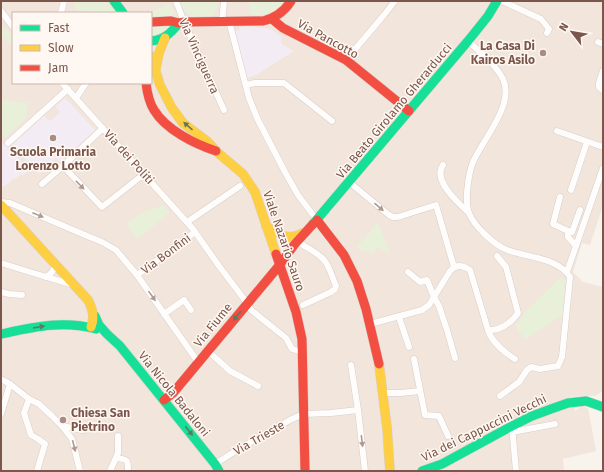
<svg xmlns="http://www.w3.org/2000/svg" width="604" height="472" font-family="'Fira Sans',sans-serif">
<rect width="100%" height="100%" fill="#f9f3ee"/>
<path fill="#f2e5dc" fill-rule="evenodd" d="M1,1H603V206L590,245L582,243L573,272L583,282L603,287V391L595,396H581L570,397L575,411L582,406L588,408L596,451L563,459L564,471H1ZM13,13H151V83H13Z"/>
<g fill="#f4ecf5">
<polygon points="246,26 271,29 281,37 281,42 283,45 294,51 256,75 247,78 234,31 240,30 239,27"/>
<polygon points="65,98 95,130 60,162 56,158 39,174 12,145 44,116 50,121 60,112 55,107"/>
<polygon points="1,143 3,143 10,148 29,170 23,176 21,174 15,179 14,178 7,185 3,187 1,186"/>
</g>
<g fill="#e9f0d9">
<polygon points="76,1 106,1 115,13 83,13 74,7"/>
<path d="M183,1H218L217,9L214,16C196,17 187,22 180,2Z"/>
<path d="M250,1H286C275,15 266,15 250,15Z"/>
<polygon points="171,4 174,13 171,17 151,18 151,13 147,13"/>
<polygon points="156,25 167,25 168,27 168,29 164,35 151,37 151,29"/>
<polygon points="1,26 5,29 13,36 13,46 1,36"/>
<polygon points="1,100 28,103 26,118 6,137 1,137"/>
<polygon points="164,205 170,213 137,239 126,224 141,213"/>
<polygon points="378,222 390,253 377,247 374,253 356,248"/>
<polygon points="561,277 565,280 563,315 525,340 515,325 520,320 526,311"/>
</g>
<g fill="none" stroke-linecap="round" stroke-linejoin="round">
<g stroke="#d7cec9" stroke-width="7">
<g id="street">
<polyline points="176,1 184,22 224,110"/>
<polyline points="502,1 541,19 549,29 547,33"/>
<polyline points="1,11 13,27"/>
<polyline points="61,13 64,1"/>
<polyline points="229,21 249,98 258,120 285,172 298,195 317,220"/>
<polyline points="222,22 224,1"/>
<path d="M468,41C481,53 495,64 503,79C515,105 483,139 473,162C469,172 468,181 467,192C467,198 466,206 469,213C474,226 494,245 507,250C526,257 559,258 570,277L562,357L558,366L540,369L531,367L527,370L519,382L500,396"/>
<polyline points="598,42 603,44"/>
<polyline points="346,60 384,15 395,1"/>
<polyline points="603,71 599,83 599,87 603,90"/>
<polyline points="62,83 193,229 219,266 247,303 251,310 286,338 292,349 302,352"/>
<polyline points="246,85 255,83 284,83 332,121"/>
<polyline points="76,98 86,83"/>
<polyline points="103,128 63,166 102,207 144,174"/>
<polyline points="557,131 603,147"/>
<polyline points="8,143 68,89"/>
<path d="M443,165C432,180 458,203 468,212"/>
<polyline points="349,182 389,215 393,217 398,217 436,205 454,267"/>
<polyline points="42,184 63,166"/>
<polyline points="571,190 587,142"/>
<polyline points="560,197 553,224 568,231"/>
<polyline points="1,202 10,203 85,235 102,242 116,250 137,275 198,362"/>
<polyline points="187,222 240,186"/>
<path d="M295,240C305,247 316,251 324,260C330,267 332,277 336,286L335,289L331,292L303,305"/>
<polyline points="576,246 568,237 568,231 572,232 580,210"/>
<polyline points="1,263 33,273 74,285"/>
<polyline points="408,272 420,282 427,280 434,297 439,306 447,330 455,358"/>
<polyline points="567,272 603,168"/>
<polyline points="137,275 195,232"/>
<path d="M46,277C51,274 55,270 55,264"/>
<polyline points="1,292 9,294 22,295"/>
<polyline points="164,314 184,300 191,310"/>
<polyline points="399,317 409,347"/>
<path d="M370,324L422,310L429,305L450,271C457,264 462,265 470,270L488,330C500,331 511,323 518,313L506,267L497,256"/>
<path d="M488,330C492,343 504,352 515,359"/>
<polyline points="208,351 230,371 258,386"/>
<polyline points="414,359 425,415 439,416 448,436"/>
<polyline points="351,365 358,410 365,471"/>
<polyline points="1,379 10,384 29,399 39,404 52,416 62,426 72,439 80,471"/>
<polyline points="383,393 400,393 420,391"/>
<polyline points="29,399 24,413 31,435 38,439 45,444 37,471"/>
<polyline points="1,414 10,384"/>
<polyline points="62,426 83,430"/>
<polyline points="512,426 516,471"/>
<polyline points="512,432 555,424"/>
<path d="M117,458C128,460 128,459 128,471"/>
<polyline points="215,464 237,450 290,420 303,414 331,413 358,410"/>
<polyline points="110,471 118,453 118,436"/>
</g>
</g>
<g stroke="#d9cfca" stroke-width="10">
<g id="fast">
<polyline points="114,1 123,13"/>
<path d="M151,41C164,40 171,33 179,23"/>
<polyline points="313,224 468,41 488,16 497,1"/>
<polyline points="95,316 99,325 107,334 120,346 215,464 219,471"/>
<path d="M1,334C34,327 62,320 96,329"/>
<polyline points="422,471 442,464 512,426 532,416 551,409 568,403 586,401 603,407"/>
</g>
</g>
<g stroke="#d9cfca" stroke-width="10">
<g id="slow">
<polyline points="151,56 160,85 172,108 183,123 208,142 217,152 243,174 255,192 276,254"/>
<polyline points="156,68 159,53 165,38"/>
<path d="M1,205L88,300C93,309 95,317 91,327"/>
<path d="M266,226C280,235 287,241 303,233"/>
<polyline points="379,364 387,428 390,471"/>
</g>
</g>
<g stroke="#d9cfca" stroke-width="10">
<g id="jam">
<polyline points="272,19 283,28 346,60 409,111"/>
<path d="M151,22L171,21L179,23L184,22L263,21C275,18 284,12 291,1"/>
<path d="M146,83C147,92 149,102 154,110C166,130 195,144 216,151"/>
<polyline points="317,220 344,255 357,281 366,309 379,364"/>
<polyline points="276,254 296,312 302,339 305,471"/>
<polyline points="164,400 173,393 278,267 294,245 313,224"/>
</g>
</g>
<use href="#street" stroke="#fefdfc" stroke-width="6"/>
<use href="#fast" stroke="#16e098" stroke-width="9"/>
<use href="#slow" stroke="#ffcf43" stroke-width="9"/>
<use href="#jam" stroke="#f24e42" stroke-width="9"/>
</g>
<defs><path id="oneway-solid" d="M-6-.8H1V-3.2L6.5 0L1 3.2V.8H-6Z"/></defs>
<g fill="#62785e">
<use href="#oneway-solid" transform="translate(188 126) rotate(-139)"/>
<use href="#oneway-solid" transform="translate(237 316) rotate(129)"/>
<use href="#oneway-solid" transform="translate(39 327) rotate(-10)"/>
<use href="#oneway-solid" transform="translate(189 431) rotate(52)"/>
</g>
<g fill="#af9992">
<use href="#oneway-solid" transform="translate(80 185) rotate(46)"/>
<use href="#oneway-solid" transform="translate(379 207) rotate(40)"/>
<use href="#oneway-solid" transform="translate(38 215) rotate(22)"/>
<use href="#oneway-solid" transform="translate(152 296) rotate(54)"/>
<use href="#oneway-solid" transform="translate(362 441) rotate(83)"/>
<use href="#oneway-solid" transform="translate(74 446) rotate(76)"/>
</g>
<g fill="#a78d84" stroke="#fff8f2" stroke-width="1.5">
<circle cx="543" cy="53" r="4"/>
<circle cx="53" cy="138" r="4"/>
<circle cx="63" cy="420" r="4"/>
</g>
<g text-anchor="middle" dominant-baseline="central" stroke-width="3" stroke-linejoin="round" paint-order="stroke">
<g font-size="12" fill="#7b564b" stroke="#fff8f2">
<text transform="translate(328 39) rotate(29)">Via Pancotto</text>
<text transform="translate(199 56) rotate(66)">Via Vinciguerra</text>
<text transform="translate(394 111) rotate(-50)">Via Beato Girolamo Gherarducci</text>
<text transform="translate(129 157) rotate(48)">Via dei Politi</text>
<text transform="translate(284 241) rotate(71)">Viale Nazario Sauro</text>
<text transform="translate(166 254) rotate(-37)">Via Bonfini</text>
<text transform="translate(213 325) rotate(-51)">Via Fiume</text>
<text transform="translate(174 394) rotate(51)">Via Nicola Badaloni</text>
<text transform="translate(484 428) rotate(-26)">Via dei Cappuccini Vecchi</text>
<text transform="translate(259 438) rotate(-30)">Via Trieste</text>
</g>
<g font-size="12" font-weight="bold" fill="#7b564b" stroke="#fff8f2" text-anchor="end">
<text x="535" y="46">La Casa Di<tspan x="535" dy="14">Kairos Asilo</tspan></text>
<text x="53" y="152" text-anchor="middle">Scuola Primaria<tspan x="53" dy="14">Lorenzo Lotto</tspan></text>
<text x="71" y="413" text-anchor="start">Chiesa San<tspan x="71" dy="14">Pietrino</tspan></text>
</g>
</g>
<rect width="604" height="472" fill="none" stroke="#7b564b" stroke-width="4"/>
<rect x="12" y="12" width="140" height="72" fill="#fff8f2" stroke="#cab7af"/>
<rect x="20" y="25" width="20" height="6" fill="#16e098" stroke="#cab7af"/>
<text x="48" y="32" font-size="12" fill="#7b564b">Fast</text>
<rect x="20" y="45" width="20" height="6" fill="#ffcf43" stroke="#cab7af"/>
<text x="48" y="52" font-size="12" fill="#7b564b">Slow</text>
<rect x="20" y="65" width="20" height="6" fill="#f24e42" stroke="#cab7af"/>
<text x="48" y="72" font-size="12" fill="#7b564b">Jam</text>
<g transform="translate(572 32) rotate(301)" stroke="#fff8f2" stroke-width="3" paint-order="stroke">
<path d="M0-3L7 15L0 10L-7 15Z" fill="#7b564b"/>
<text y="-6" font-size="11" font-weight="bold" text-anchor="middle" fill="#7b564b">N</text>
</g>
</svg>
